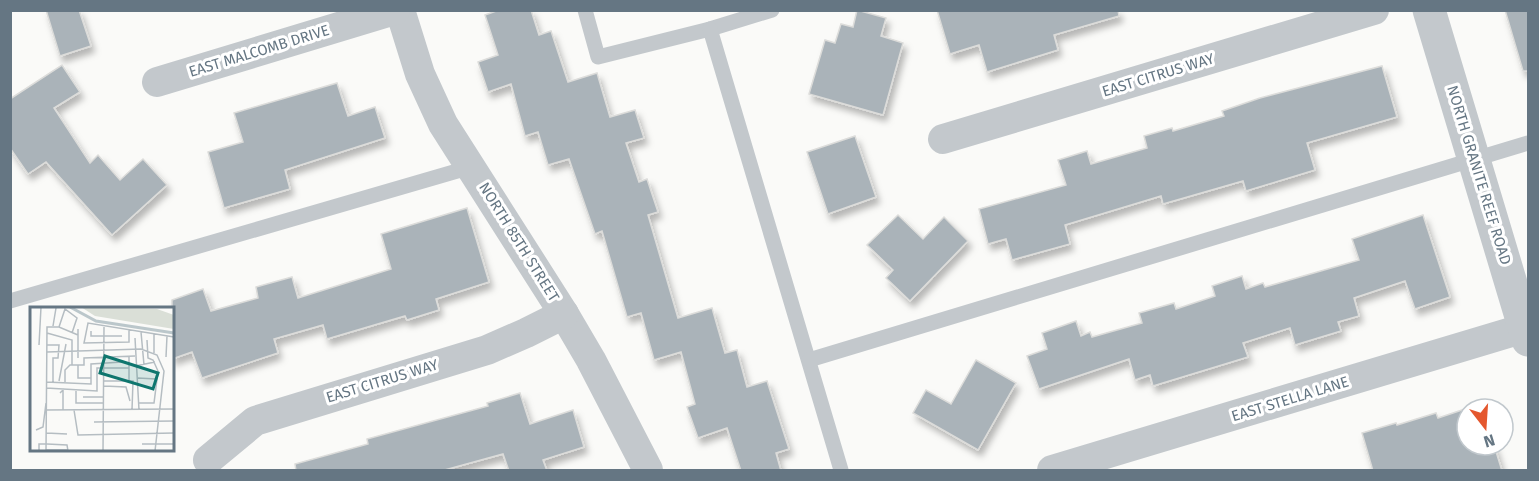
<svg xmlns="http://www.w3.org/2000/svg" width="1539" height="481" font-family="'Fira Sans',sans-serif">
<defs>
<filter id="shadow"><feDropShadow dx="3.5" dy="6" stdDeviation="3" flood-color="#0004"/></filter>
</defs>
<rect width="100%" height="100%" fill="#fafaf8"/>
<g fill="#aab3b9" stroke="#dcdcda" stroke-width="1.5" filter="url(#shadow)">
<polygon points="46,10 79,10 91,46 60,56"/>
<polygon points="499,10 531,10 539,35 551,31 568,82 597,73 610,117 635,110 644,138 626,143 639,182 647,179 658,212 648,215 678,318 712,308 725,353 737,350 747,387 767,381 789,449 776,453 781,471 741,471 727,428 698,438 687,407 695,404 681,352 654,360 641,313 627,317 602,231 595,234 569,159 548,165 538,132 525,136 511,84 488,92 478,62 498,55 485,15"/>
<polygon points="857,10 886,18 881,36 903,43 883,115 809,94 825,40 835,43 841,24 853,27"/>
<polygon points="937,10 1118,10 1119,16 1054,35 1058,50 987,72 979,45 950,54"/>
<polygon points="1505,10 1528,10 1528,71 1523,71"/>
<polygon points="62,65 80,92 54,108 90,163 98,155 120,180 143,159 167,185 112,235 46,162 28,174 10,148 10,99"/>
<polygon points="1382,66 1397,117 1307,143 1315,170 1246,191 1243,181 1163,204 1161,196 1065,225 1070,244 1012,260 1006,239 988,244 979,209 1066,185 1058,160 1087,151 1091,164 1147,148 1144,136 1172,128 1173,131 1224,116 1222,111 1260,98"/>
<polygon points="337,83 348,116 375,107 385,138 285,170 290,189 224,208 208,152 243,142 234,113"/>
<polygon points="855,136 876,197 828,214 807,152"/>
<polygon points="467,208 489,282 436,299 439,310 407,320 405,316 327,339 323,325 274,339 278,353 202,378 192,352 172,359 172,300 203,289 211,311 258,298 256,287 292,277 298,298 391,269 381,234"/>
<polygon points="898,215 923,239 944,217 968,241 910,301 886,278 893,270 867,245"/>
<polygon points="1423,215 1450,297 1415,309 1405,281 1354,298 1359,316 1338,322 1341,331 1295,345 1290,328 1243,343 1248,357 1153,386 1150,375 1135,380 1129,359 1039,389 1027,356 1047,349 1042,333 1076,321 1081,336 1090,332 1092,337 1142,323 1139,313 1174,303 1176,309 1215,296 1212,286 1242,276 1246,289 1263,283 1265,287 1359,260 1352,239"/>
<polygon points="976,360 1016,383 978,450 913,413 926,390 951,404"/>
<polygon points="520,393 530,424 573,410 584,447 543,460 547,471 509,471 503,454 441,471 296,471 295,464 368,444 367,439 488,406 487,403"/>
<polygon points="1480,404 1482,409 1467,409 1467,445 1494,445 1502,471 1373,471 1362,433 1396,423 1397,425 1436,413 1438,418"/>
</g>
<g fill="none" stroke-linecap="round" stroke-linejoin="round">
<g stroke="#c3c8cc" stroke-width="15">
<polyline points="585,10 598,57 710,29 772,10"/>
<polyline points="710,29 841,470"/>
<polyline points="10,301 471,167"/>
<polyline points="809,360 1528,143"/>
</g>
<g stroke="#c3c8cc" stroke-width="30">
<polyline points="400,10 420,74 443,124 564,314 591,360 648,470"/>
<polyline points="157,82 395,10"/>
<polyline points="943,139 1374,10"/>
<polyline points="208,460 255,421 487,350 526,333 564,314"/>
<polyline points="1052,470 1528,327"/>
</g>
<polyline stroke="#c3c8cc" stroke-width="33" points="1429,10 1528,340"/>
</g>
<g text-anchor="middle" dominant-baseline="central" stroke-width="6" stroke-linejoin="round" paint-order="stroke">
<g font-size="15" fill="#657683" stroke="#fff">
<text transform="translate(259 51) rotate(-17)">EAST MALCOMB DRIVE</text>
<text transform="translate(1158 75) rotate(-17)">EAST CITRUS WAY</text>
<text transform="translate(1479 175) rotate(73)">NORTH GRANITE REEF ROAD</text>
<text transform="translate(519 242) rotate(58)">NORTH 85TH STREET</text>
<text transform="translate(382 381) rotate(-17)">EAST CITRUS WAY</text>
<text transform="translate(1290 399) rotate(-17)">EAST STELLA LANE</text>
</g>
</g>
<g transform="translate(30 307)">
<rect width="144" height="144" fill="#fafaf8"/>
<path d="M51,0L127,2L144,8V22L65,9Z" fill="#dadfd7"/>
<path fill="none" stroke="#bbc7cb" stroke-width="3" d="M40,0L66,14L144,26"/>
<path fill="none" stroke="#b5bdc2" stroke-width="1.5" d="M23,19L26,1M29,20L35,2L47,11L42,26M99,23V35L54,36L58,16L144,30M61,24V29H92M111,25L114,58M17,26L42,33V58M105,31L109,103M9,38L11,0M17,38H29L28,51H23V75M17,45L111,42L127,48L134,64L125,144M124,46V27M136,50L137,29M48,51V22M48,58V71H61M105,59L125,55M108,71L126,72M29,74L36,37M74,74H103L102,103M99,74V49M16,75L61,77V57L92,55M35,75V63L40,58H54V51L105,49M74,79L96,80L100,94M16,81L67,84V61H99M46,84V96H74M30,86L33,83V103M53,90H74M109,96H124L128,64L123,53L118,51L117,33M16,103L144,102M44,103L48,128L144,126M64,115L144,114M6,123L13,120L16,96M16,126L37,127M112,137H144M16,143H38M9,144V137H17L37,138L38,144M16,144L17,20H29L48,28M73,144L74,20"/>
<path fill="#0f766e" fill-opacity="0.15" stroke="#0f766e" stroke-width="3" d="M75,49L128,66L123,82L70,66Z"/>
<rect width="144" height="144" fill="none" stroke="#657683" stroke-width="3"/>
</g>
<rect width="1539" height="481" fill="none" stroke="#657683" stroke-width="24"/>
<g transform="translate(1485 427) rotate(163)"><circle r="28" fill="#ffffff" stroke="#c1c8cd" stroke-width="1.5"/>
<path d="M0-4.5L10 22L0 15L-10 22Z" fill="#e4572e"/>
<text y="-9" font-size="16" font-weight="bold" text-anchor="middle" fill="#657683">N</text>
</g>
</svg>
